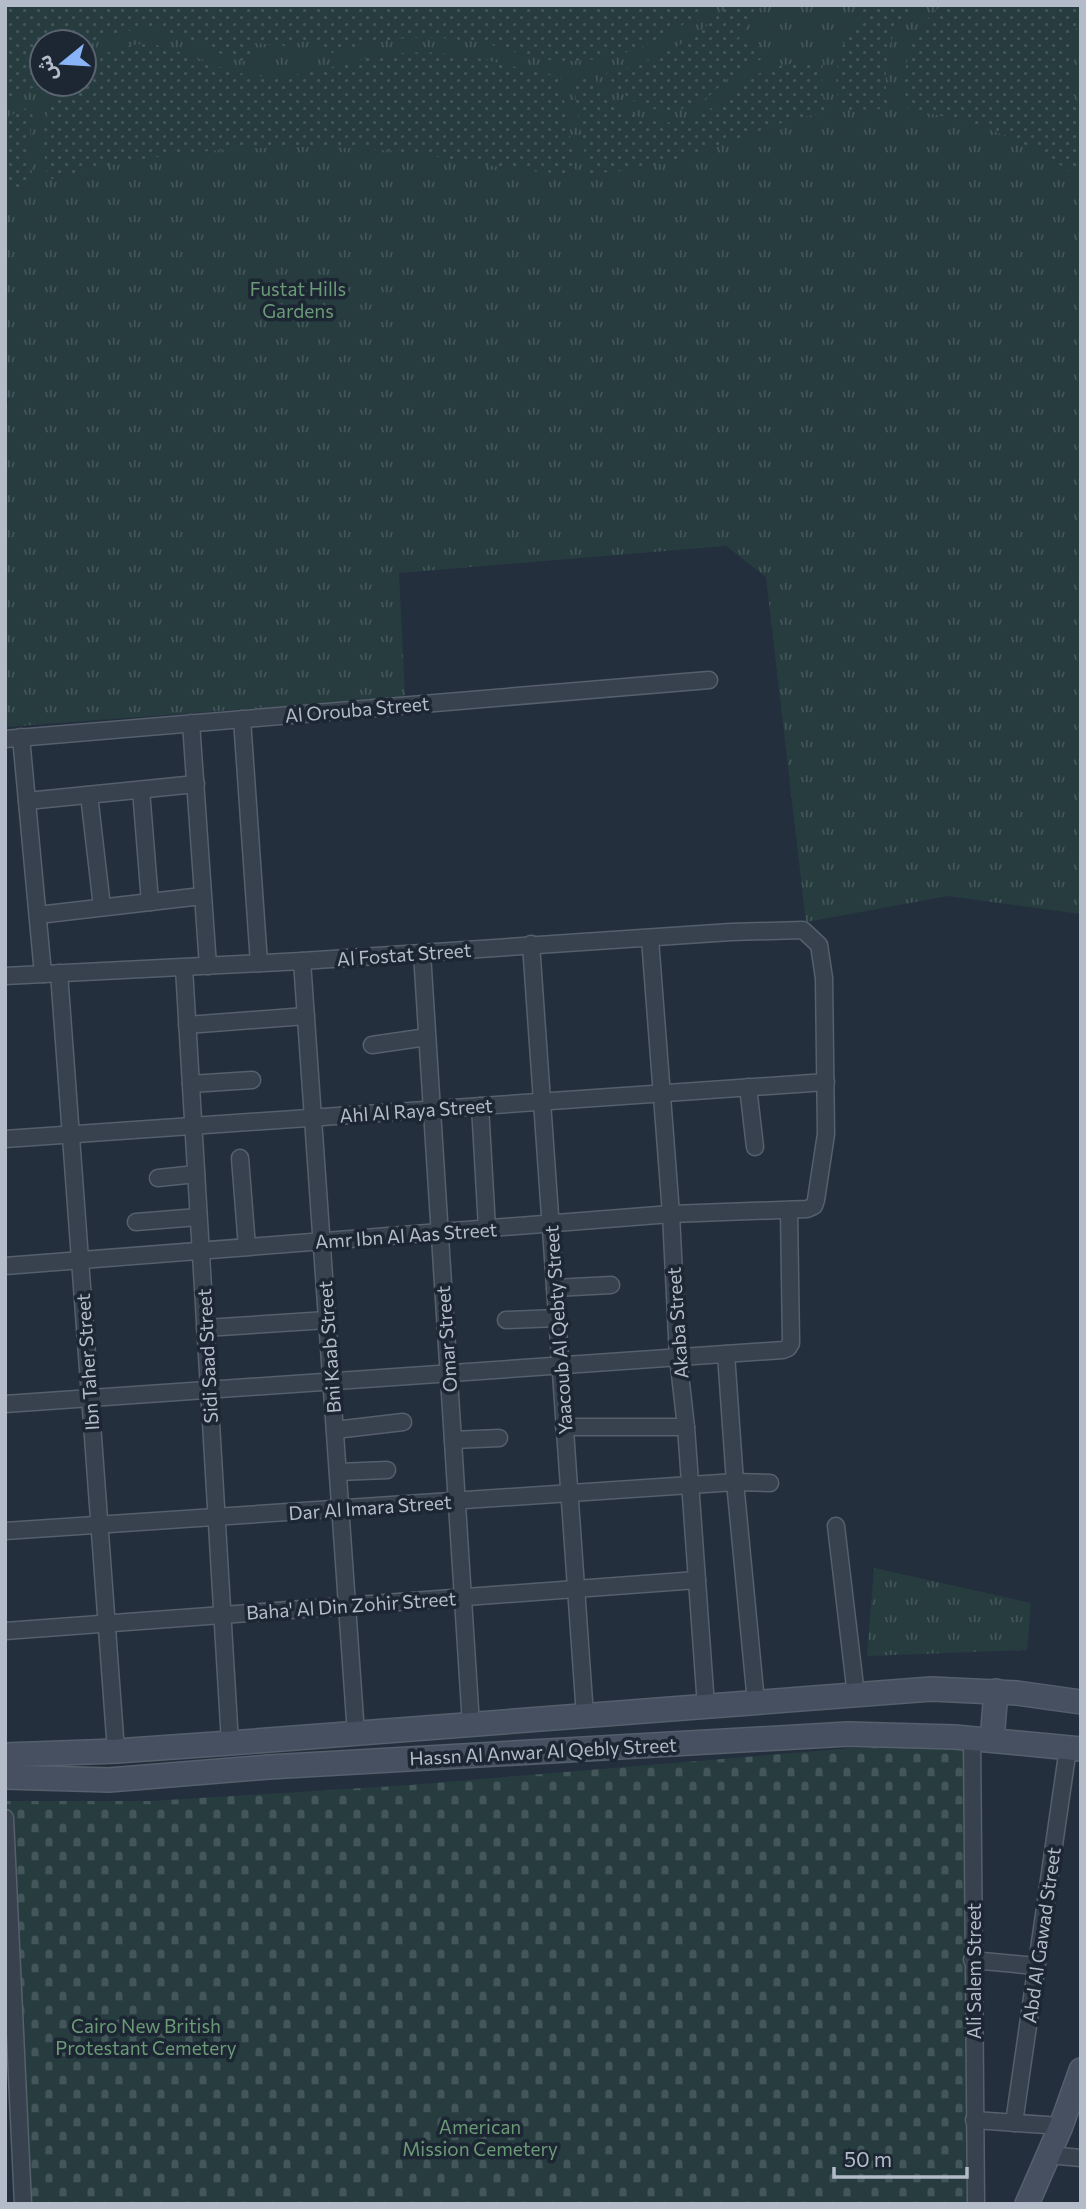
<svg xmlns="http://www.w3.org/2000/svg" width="1086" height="2209" font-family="Commissioner,'Noto Sans Arabic',sans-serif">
<defs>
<pattern id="grass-tufts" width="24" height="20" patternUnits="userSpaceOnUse" patternTransform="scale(1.75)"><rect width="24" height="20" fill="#263c3f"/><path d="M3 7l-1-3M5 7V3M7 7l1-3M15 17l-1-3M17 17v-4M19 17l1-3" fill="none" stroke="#435659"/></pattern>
<pattern id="cemetery-stones" width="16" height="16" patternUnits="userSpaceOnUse" patternTransform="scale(1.75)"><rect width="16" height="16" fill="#263c3f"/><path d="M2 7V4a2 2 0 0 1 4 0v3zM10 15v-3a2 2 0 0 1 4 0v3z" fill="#435659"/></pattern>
<pattern id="garden-dots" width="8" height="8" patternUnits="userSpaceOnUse" patternTransform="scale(1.75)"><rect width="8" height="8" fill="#263c3f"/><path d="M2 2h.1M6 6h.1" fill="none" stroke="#435659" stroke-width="1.8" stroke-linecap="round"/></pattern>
</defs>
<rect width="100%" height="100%" fill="#242f3e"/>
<g fill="url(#grass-tufts)" fill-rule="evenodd">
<path d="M5,5H1081V914L948,896L806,922L766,577L726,546L399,573L405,697L5,727V409L9,399L5,397ZM42,42H84V84H42Z"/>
<polygon points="874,1568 1031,1603 1027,1650 867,1656"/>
</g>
<polygon fill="url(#cemetery-stones)" points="972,1738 977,2204 23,2204 5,1801 152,1801 411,1785"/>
<g fill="url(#garden-dots)">
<path d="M5,5H708C660,48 600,69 536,58C522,55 509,49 495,46C482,42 467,41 453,39C409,34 364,42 322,56L315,39L285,46L255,43L249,62C226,58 209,48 188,39C153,23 116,28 84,48V42H42V83L5,102Z"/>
<path d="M728,5H762L736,43C750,40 761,43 767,57C753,63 741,69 729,78C719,86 711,96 700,102C664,122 626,105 606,73C654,62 695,42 728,5Z"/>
<path d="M865,5H915C884,33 883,70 888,109L841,110C833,84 835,59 848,34C854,25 862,16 865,5Z"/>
<path d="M942,5H1081V16L1070,45L1069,73L1071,88L1081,115V180C1030,140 972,119 908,110C899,71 909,30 942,5Z"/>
<path d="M150,44C187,50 218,72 257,76C308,81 353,56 403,53C430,51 456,53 482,59C509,65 533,73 560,75L576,174C510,173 447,155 381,150C271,142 155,150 48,180C43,157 39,99 63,86C68,83 77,84 84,84V67C104,51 125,44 150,44Z"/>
<path d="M823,61L821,86L826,112L784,122L678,160L633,170L588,174L572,76L593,75C615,116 664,137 707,111C726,100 739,83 760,73C780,64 801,61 823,61Z"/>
<path d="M35,104C28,131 28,156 34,183L5,191V118Z"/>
</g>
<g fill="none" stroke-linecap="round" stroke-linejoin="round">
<g stroke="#565f6c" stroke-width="19">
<g id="street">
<polyline points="242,719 259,963"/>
<polyline points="191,723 208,966"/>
<polyline points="21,737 43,974"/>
<polyline points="5,739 709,680"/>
<polyline points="141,790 150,902"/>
<polyline points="89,795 102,907"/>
<polyline points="27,801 196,784"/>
<polyline points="38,915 202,896"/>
<polyline points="650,939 671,1214 678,1357 686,1427 706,1706"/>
<polyline points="531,944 585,1716"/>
<polyline points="422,953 471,1725"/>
<polyline points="302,961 356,1734"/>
<polyline points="184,968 230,1743"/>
<polyline points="59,973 116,1751"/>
<polyline points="5,976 302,961 731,932 803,930 819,945 824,978 826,1134 816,1200 814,1206 807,1209 671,1214 5,1266"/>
<polyline points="187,1025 306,1016"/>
<polyline points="372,1045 427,1037"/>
<polyline points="191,1084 252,1080"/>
<polyline points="748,1087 755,1147"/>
<polyline points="480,1106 487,1228"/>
<polyline points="5,1139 826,1082"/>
<polyline points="240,1158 247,1247"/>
<polyline points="158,1178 196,1174"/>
<polyline points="136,1222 198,1217"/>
<polyline points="555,1288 611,1285"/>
<polyline points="506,1320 557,1318"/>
<polyline points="205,1328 327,1320"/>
<polyline points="726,1354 735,1482 756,1702"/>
<polyline points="5,1404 783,1350 788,1348 791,1343 789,1210"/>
<polyline points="564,1427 686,1427"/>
<polyline points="335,1430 403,1422"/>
<polyline points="453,1440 499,1438"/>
<polyline points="338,1472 387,1470"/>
<polyline points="836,1526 856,1695"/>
<polyline points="5,1531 735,1482 770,1483"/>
<polyline points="5,1631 697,1580"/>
<polyline points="972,1738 976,2204"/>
<polyline points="5,1818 23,2204"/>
<polyline points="972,1960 1036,1966"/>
<polyline points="974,2120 1061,2126"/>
<polyline points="1014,2123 1068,1748"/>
<polyline points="1048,2155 1081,2158"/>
</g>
</g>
<g stroke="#565f6c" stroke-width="26">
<g id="secondary">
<polyline points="992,1740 996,1691"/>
<polyline points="5,1755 116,1751 230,1743 931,1689 1017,1693 1081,1702"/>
<polyline points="5,1777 109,1780 269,1767 848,1734 955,1737 1081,1749"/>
<polyline points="1027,2204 1061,2126 1081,2070"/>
</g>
</g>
<use href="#street" stroke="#38414e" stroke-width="16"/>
<use href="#secondary" stroke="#465061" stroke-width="23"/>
</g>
<g text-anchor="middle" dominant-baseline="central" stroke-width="7" stroke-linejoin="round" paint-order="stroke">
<g font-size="19" fill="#6b9a76" stroke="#1d2633">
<text x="298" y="288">Fustat Hills<tspan x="298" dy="22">Gardens</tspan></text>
<text x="146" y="2025">Cairo New British<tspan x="146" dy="22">Protestant Cemetery</tspan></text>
<text x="480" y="2126">American<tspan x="480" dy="22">Mission Cemetery</tspan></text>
</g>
<g font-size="19" fill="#b4bcc9" stroke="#1d2633">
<text transform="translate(357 709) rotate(-5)">Al Orouba Street</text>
<text transform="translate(404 954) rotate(-4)">Al Fostat Street</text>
<text transform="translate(416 1110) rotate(-4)">Ahl Al Raya Street</text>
<text transform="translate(406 1235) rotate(-4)">Amr Ibn Al Aas Street</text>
<text transform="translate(677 1323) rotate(-94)">Akaba Street</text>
<text transform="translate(558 1330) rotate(-94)">Yaacoub Al Qebty Street</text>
<text transform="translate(446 1339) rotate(-94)">Omar Street</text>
<text transform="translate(329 1347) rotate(-94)">Bni Kaab Street</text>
<text transform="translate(207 1356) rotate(-93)">Sidi Saad Street</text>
<text transform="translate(87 1362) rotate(-94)">Ibn Taher Street</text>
<text transform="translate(370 1507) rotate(-4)">Dar Al Imara Street</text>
<text transform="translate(351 1605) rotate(-4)">Baha' Al Din Zohir Street</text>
<text transform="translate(543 1751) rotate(-3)">Hassn Al Anwar Al Qebly Street</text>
<text transform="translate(1041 1935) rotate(-82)">Abd Al Gawad Street</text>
<text transform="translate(973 1971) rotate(-90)">Ali Salem Street</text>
</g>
</g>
<rect width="1086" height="2209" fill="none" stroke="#b4bcc9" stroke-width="14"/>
<g transform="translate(63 63) rotate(252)"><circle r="33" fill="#1d2633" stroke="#59626f" stroke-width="2"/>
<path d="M0-5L12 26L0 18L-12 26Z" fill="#8ab4f8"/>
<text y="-10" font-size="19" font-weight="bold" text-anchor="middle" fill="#b4bcc9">ش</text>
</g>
<path d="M834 2167v10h133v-10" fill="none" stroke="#b4bcc9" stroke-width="3.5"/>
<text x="844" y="2167" font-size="21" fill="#b4bcc9" stroke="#1d2633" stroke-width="5" paint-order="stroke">50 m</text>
</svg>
